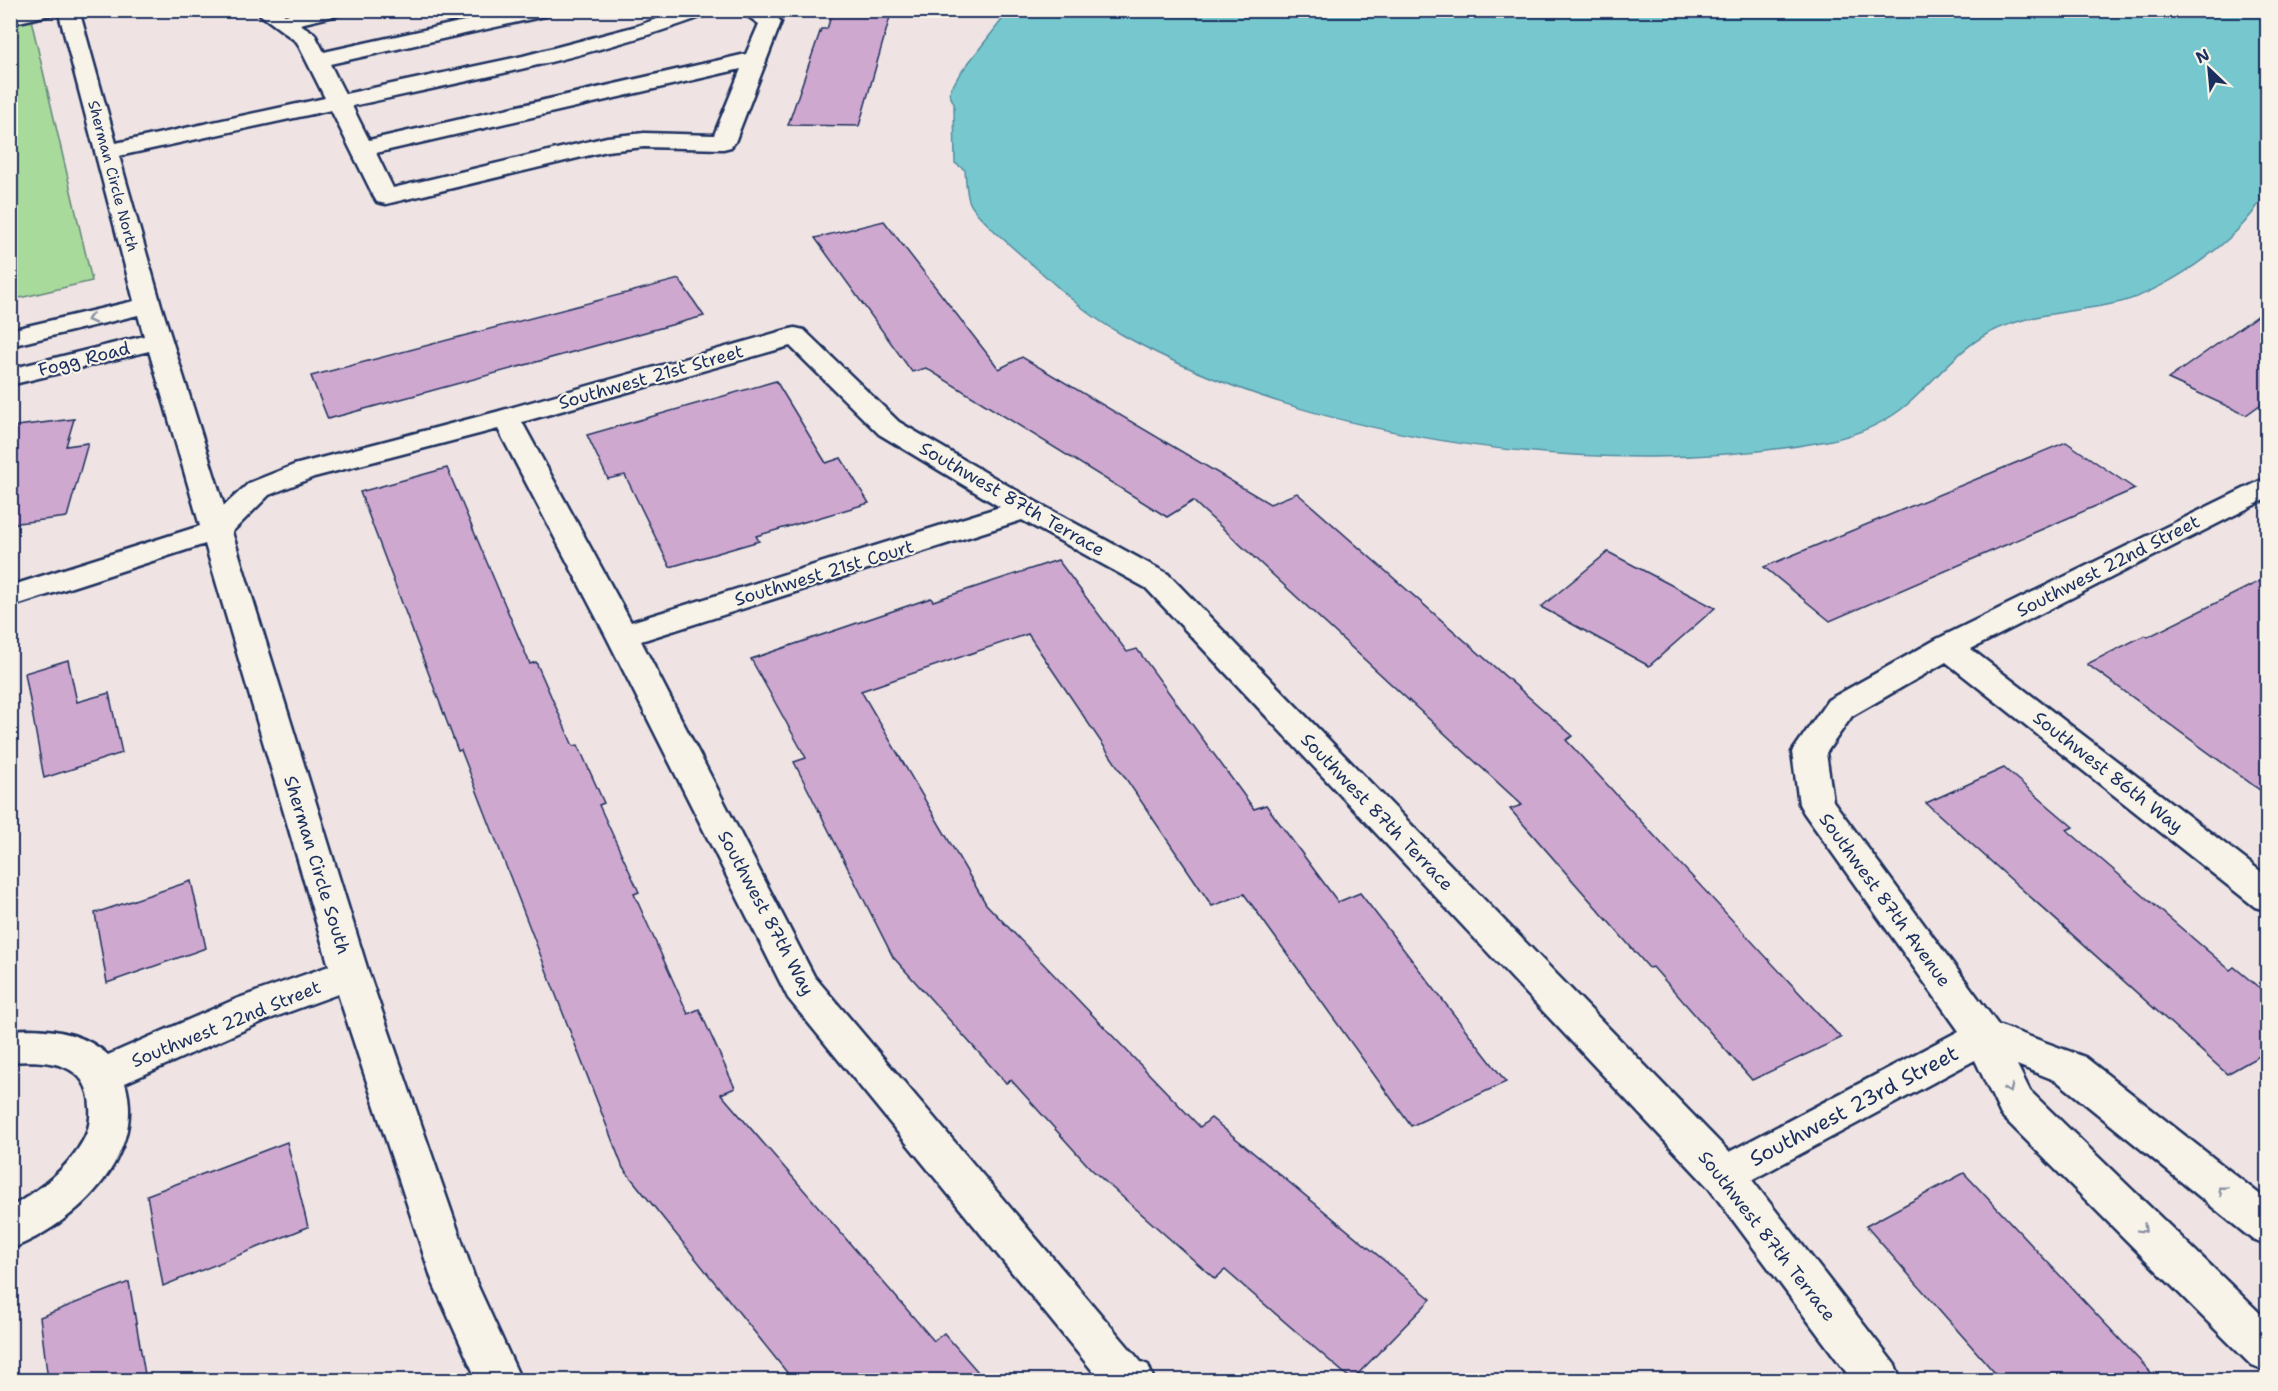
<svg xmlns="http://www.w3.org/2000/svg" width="2278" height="1391" font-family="'Shantell Sans',sans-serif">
<rect width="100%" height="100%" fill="#efe4e3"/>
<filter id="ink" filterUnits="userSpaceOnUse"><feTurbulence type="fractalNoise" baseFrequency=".0167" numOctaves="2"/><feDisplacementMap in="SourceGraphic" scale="12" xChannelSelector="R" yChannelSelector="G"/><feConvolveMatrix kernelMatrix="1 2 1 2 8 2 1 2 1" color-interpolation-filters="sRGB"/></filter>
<g filter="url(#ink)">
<polygon fill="#a8da9b" stroke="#62847c" stroke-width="1.5" points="11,11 29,11 92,281 11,300"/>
<path fill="#77c8ce" stroke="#528ba1" stroke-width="1.5" d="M1006,11H2267C2268,52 2268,94 2268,136C2268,151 2271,171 2267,186C2254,232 2166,291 2121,302C2079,312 2030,312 1991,332C1959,348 1936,379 1909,403C1886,423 1857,435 1827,441C1610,482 1314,444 1121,334C1092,318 1066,295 1042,273C1026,259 977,219 970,203C966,194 966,180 965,170L955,163L954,104L949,93L959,75L1005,16Z"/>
<g fill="#cfa8cf" stroke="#1b2f5e" stroke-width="1.5">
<polygon points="833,10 892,10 859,126 788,125 821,29 827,29"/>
<polygon points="884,221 999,369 1022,357 1270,504 1297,493 1573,736 1566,740 1841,1038 1752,1080 1653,967 1649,968 1510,809 1522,805 1193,501 1167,517 926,368 912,372 815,238"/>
<polygon points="679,279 704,316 328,419 311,376"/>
<polygon points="2268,308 2268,399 2246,415 2168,379"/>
<polygon points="776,381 826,463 841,458 869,503 756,536 759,541 670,567 625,475 608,479 587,435"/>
<polygon points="74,419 66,446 88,443 67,517 10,524 10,444 17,426"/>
<polygon points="2066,442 2135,489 1830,621 1764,567"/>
<polygon points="447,468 530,664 536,662 573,746 578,745 604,803 599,805 639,892 634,894 688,1014 699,1009 735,1088 721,1094 934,1341 944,1333 985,1380 793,1380 623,1168 461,750 458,751 360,492"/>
<polygon points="1608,552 1715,608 1649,666 1541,607"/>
<polygon points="1058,560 1127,652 1137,649 1254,809 1266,805 1338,902 1360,893 1506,1082 1411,1126 1244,894 1212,906 1028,634 861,691 986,904 1200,1127 1211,1118 1431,1299 1352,1380 1225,1270 1215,1279 1091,1169 1011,1080 1006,1083 893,957 794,762 806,758 751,659 931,598 933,601"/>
<polygon points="2268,577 2268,796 2087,664 2145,635 2148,637"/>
<polygon points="68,660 77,702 109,693 122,753 44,778 25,673"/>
<polygon points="2004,768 2073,827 2067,830 2230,970 2234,967 2268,995 2268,1051 2227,1074 1926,803"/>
<polygon points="191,881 206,948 107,983 95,913"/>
<polygon points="287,1142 308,1227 163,1286 147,1195"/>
<polygon points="1964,1173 2158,1380 2001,1380 1866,1226"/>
<polygon points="129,1282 146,1380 48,1380 40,1317"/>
</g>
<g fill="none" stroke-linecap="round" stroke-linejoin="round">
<g stroke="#1b2f5e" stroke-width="5">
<g id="minor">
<polygon points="57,10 54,14 10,24 10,12"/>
<path d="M58,10H79L116,143L325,98L297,42L254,10H279L285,15L304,10H345L342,14L300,24L314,33L324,52L514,10H555L545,16L330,64L345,94L523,56L637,26L681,10H712L709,14C594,57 472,80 352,106L369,140L746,54L759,24L739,10C754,10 771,8 781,22L735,142L731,147L723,149L644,147L607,151L386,204L377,202L374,197L331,110L119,156L161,305L224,506L249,483L294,465L496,412L786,330L795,328L804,330L899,422L1036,502L1168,574L1729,1152L1959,1031L1804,813L1799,804L1792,752L1828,700L1937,639L2268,477V498L1971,649L2268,877V911L2255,907L1946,662L1852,716L1826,753L1833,801L1998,1025L2085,1057L2268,1201V1246L2253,1240L2057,1081L2017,1065L2030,1091L2268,1321V1372L2252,1366L2001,1115L1975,1060L1752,1180L1895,1365L1901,1380H1852L1709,1188L1146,588L1022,520L641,641L814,976L1141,1362L1148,1365L1154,1380H1100L788,998L606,636L498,429L314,477L269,495L232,532L369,974L476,1282L521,1380H477L433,1283L338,994L264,1021L125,1083C147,1156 75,1225 10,1249V1208C39,1190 68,1169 84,1139C89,1130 91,1117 90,1107C89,1062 46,1059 10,1062V1030C44,1027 82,1031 108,1055L236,999L329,966L205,544L10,607V586L200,526L149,351L10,385V369L144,336L138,315L10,346V330L134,301ZM741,69L714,135L644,133L607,137L393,188L376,153ZM790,346L879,434L1000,507L631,622L522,422Z"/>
</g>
</g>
<use href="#minor" fill="#f7f3e8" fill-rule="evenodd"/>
</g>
<defs><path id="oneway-chevron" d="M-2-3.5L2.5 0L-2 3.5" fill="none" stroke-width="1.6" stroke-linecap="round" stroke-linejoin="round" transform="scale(1.5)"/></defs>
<g stroke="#8991a3">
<use href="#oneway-chevron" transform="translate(91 319) rotate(166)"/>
<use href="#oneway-chevron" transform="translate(2009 1089) rotate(65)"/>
<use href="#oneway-chevron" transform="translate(2222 1190) rotate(-141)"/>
<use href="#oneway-chevron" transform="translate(2143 1229) rotate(45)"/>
</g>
</g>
<g text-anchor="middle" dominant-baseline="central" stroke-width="4.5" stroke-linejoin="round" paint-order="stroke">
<g font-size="15" fill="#1b2f5e" stroke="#f7f3e8">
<text transform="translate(113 176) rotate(75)">Sherman Circle North</text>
</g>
<g font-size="18" fill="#1b2f5e" stroke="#f7f3e8">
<text transform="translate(84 359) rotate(-14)">Fogg Road</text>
<text transform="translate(651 377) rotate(-16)">Southwest 21st Street</text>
<text transform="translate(1012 499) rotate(30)">Southwest 87th Terrace</text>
<text transform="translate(2108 566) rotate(-27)">Southwest 22nd Street</text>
<text transform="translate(824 573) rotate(-17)">Southwest 21st Court</text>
<text transform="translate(2108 772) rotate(38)">Southwest 86th Way</text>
<text transform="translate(1377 812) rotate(46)">Southwest 87th Terrace</text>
<text transform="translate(317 865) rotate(73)">Sherman Circle South</text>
<text transform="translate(1885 900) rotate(54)">Southwest 87th Avenue</text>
<text transform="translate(766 913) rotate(62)">Southwest 87th Way</text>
<text transform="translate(226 1024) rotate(-22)">Southwest 22nd Street</text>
<text transform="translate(1767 1236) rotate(52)">Southwest 87th Terrace</text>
</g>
<g font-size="21" fill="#1b2f5e" stroke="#f7f3e8">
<text transform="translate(1854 1106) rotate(-28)">Southwest 23rd Street</text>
</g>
</g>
<rect width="2278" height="1391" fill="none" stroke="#f7f3e8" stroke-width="36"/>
<rect x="18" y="18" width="2242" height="1355" fill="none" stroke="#1b2f5e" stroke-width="2" filter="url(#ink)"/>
<g transform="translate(2209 69) rotate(334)" stroke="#f7f3e8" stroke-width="4.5" paint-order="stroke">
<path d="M0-4.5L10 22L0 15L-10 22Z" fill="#1b2f5e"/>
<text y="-9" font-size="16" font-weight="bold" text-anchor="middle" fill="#1b2f5e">N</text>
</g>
</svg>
